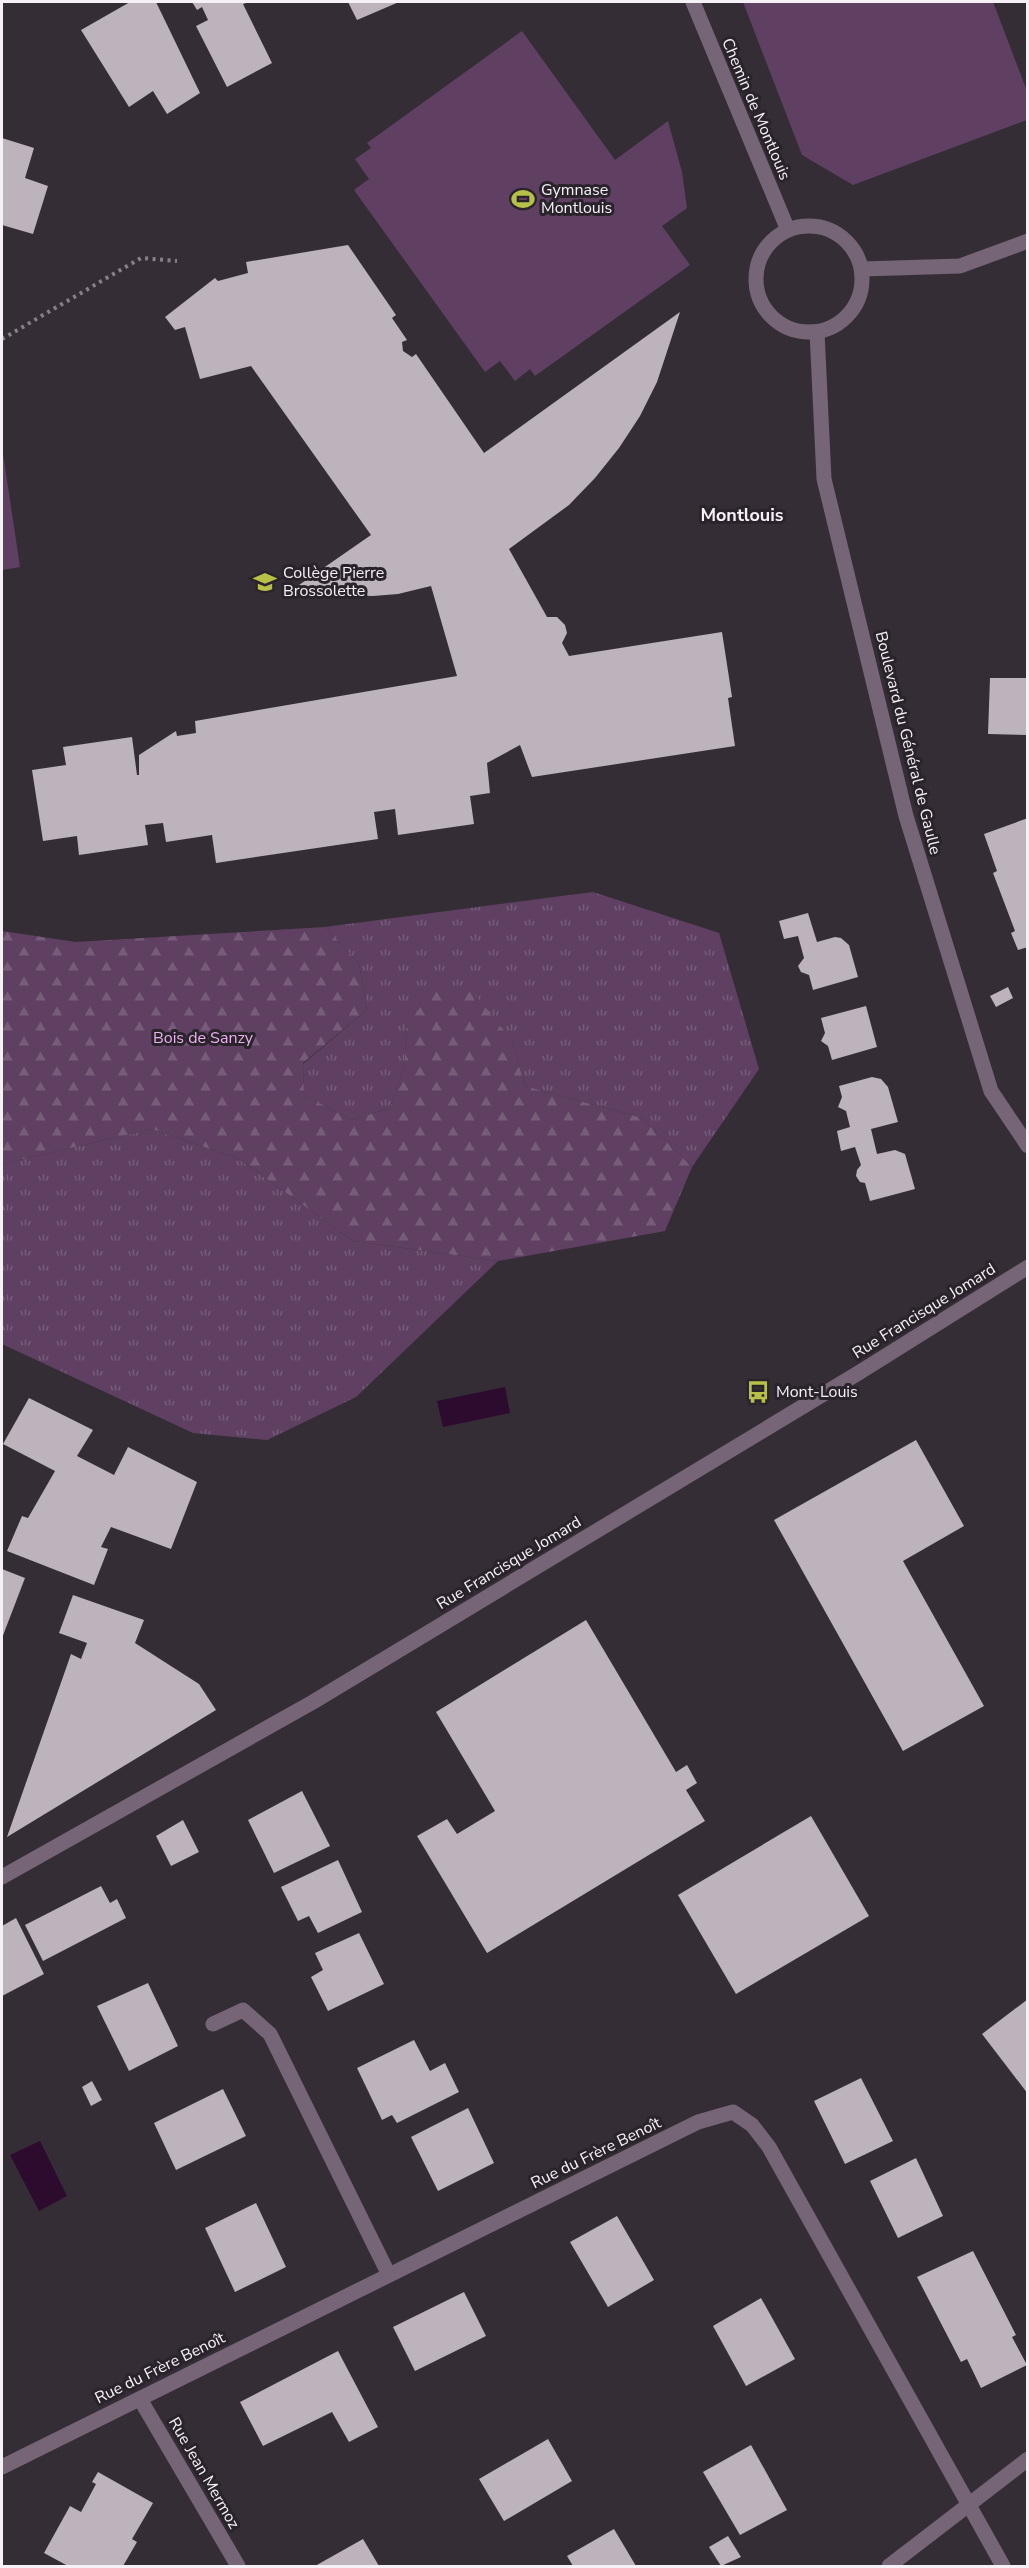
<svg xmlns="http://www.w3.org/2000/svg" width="1029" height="2568" font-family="'Nunito Sans',sans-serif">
<defs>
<pattern id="grass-tufts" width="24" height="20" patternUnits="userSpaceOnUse" patternTransform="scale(1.5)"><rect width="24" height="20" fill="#5f4063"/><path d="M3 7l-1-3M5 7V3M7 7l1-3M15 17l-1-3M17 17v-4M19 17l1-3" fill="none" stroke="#775c7a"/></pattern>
<pattern id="forest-firs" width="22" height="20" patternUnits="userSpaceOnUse" patternTransform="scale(1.5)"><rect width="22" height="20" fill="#5f4063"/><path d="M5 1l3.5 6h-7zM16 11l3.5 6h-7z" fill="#775c7a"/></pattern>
</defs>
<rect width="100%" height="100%" fill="#352d35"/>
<g fill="url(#grass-tufts)">
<polygon points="593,892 719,933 759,1069 692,1167 642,1118 525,1086 512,1041 407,1024 404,1067 390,1108 352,1120 304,1095 303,1064 367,1010 359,963 325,927"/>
<polygon points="152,1129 239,1159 353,1241 498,1261 356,1397 267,1440 193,1433 2,1344 2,1164"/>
</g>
<polygon fill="url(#forest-firs)" points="325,927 359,963 367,1010 303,1063 304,1095 352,1120 390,1108 404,1067 407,1024 434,990 471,989 512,1041 525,1086 642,1118 692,1167 665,1231 498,1261 353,1241 239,1159 152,1129 2,1164 2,931 76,942"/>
<g fill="#5f4063">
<polygon points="743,2 993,2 1027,91 1027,120 853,185 802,155"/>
<polygon points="522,31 615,160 668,121 682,172 687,208 662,226 690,265 535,376 530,369 515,381 500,361 485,372 354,190 369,179 355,159 371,148 367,143"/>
<polygon points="2,447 20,567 2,570"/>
</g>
<g fill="#2c0b2f">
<polygon points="505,1387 510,1413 443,1427 437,1401"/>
<polygon points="40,2141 67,2196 39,2211 10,2155"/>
</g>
<g fill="#bcb3bd">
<polygon points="130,2 156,2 200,93 167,114 153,91 129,107 81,30"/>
<polygon points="192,2 249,2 243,4 272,63 227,87 196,26 208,20 202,7 197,10"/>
<polygon points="348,2 399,2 357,20"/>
<polygon points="2,138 34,148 25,178 48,186 33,234 2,225"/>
<polygon points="348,245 396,315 392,318 407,340 402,342 403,351 412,357 416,354 484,453 680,312 657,382 640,416 619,448 595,478 569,505 509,549 547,617 557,617 565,625 567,633 562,643 569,656 722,632 732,697 728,698 735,746 532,777 520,745 487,763 490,793 470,796 474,824 398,835 395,809 374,812 378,839 216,863 212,835 166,842 163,823 145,825 148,845 79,855 77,836 43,841 32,770 66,765 63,747 132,737 137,775 139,775 139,755 176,731 177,736 196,733 195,721 457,676 431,586 398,594 373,596 286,594 371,535 251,366 200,379 185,327 175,330 165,317 215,278 218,281 248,273 246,262"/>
<polygon points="990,678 1028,678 1028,735 988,734"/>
<polygon points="1028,818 1028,947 1018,950 1011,933 1015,931 993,873 997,871 984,834"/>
<polygon points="808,913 817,942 835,937 841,938 849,945 858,977 813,990 809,975 801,972 798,966 804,958 798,936 784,939 779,921"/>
<polygon points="1008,987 1013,998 996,1007 990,996"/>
<polygon points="866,1006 877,1047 832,1060 828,1046 821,1041 825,1033 821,1018"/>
<polygon points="872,1077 881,1079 888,1087 898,1122 871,1129 877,1154 895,1150 905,1154 915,1189 870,1201 865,1183 860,1182 856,1176 857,1170 861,1165 855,1147 841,1151 837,1131 850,1127 846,1111 838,1107 842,1097 839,1086"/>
<polygon points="29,1398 93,1430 77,1456 114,1475 128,1447 197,1482 171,1549 111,1527 101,1547 108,1549 94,1585 7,1551 22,1516 28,1518 55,1471 3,1444"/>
<polygon points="916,1440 964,1526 903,1561 984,1706 903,1751 774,1520"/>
<polygon points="2,1569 25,1578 2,1638"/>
<polygon points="73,1595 144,1620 135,1643 199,1684 216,1710 7,1837 71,1654 81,1659 87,1643 59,1633"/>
<polygon points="586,1620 676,1772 687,1765 697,1783 686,1790 705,1821 487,1953 417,1836 447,1819 457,1834 495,1811 436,1712"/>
<polygon points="302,1791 330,1846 274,1873 248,1820"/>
<polygon points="811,1816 869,1916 736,1994 678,1895"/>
<polygon points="183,1820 199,1852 171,1866 156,1836"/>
<polygon points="338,1860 362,1912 318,1933 309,1916 298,1921 281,1887"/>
<polygon points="101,1886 110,1903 117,1899 126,1918 43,1961 25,1925"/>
<polygon points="16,1918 44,1974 2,1996 2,1926"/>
<polygon points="359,1933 384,1984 328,2011 311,1977 323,1970 315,1953"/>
<polygon points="148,1983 178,2046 129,2071 97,2006"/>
<polygon points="1028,1999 1028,2094 982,2034"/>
<polygon points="414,2040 430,2071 445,2063 459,2092 397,2123 392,2115 382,2120 357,2068"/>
<polygon points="861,2078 893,2141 845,2164 814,2101"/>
<polygon points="92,2081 102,2100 91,2106 82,2087"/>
<polygon points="223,2089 246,2136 176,2170 154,2123"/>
<polygon points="468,2108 494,2163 438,2191 411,2137"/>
<polygon points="916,2158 943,2216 898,2238 870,2181"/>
<polygon points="256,2203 286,2267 235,2292 205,2228"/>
<polygon points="617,2216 654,2280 608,2307 570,2242"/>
<polygon points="973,2251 1016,2335 1012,2337 1027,2365 981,2388 967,2359 961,2362 917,2277"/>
<polygon points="464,2292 486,2336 415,2371 393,2327"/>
<polygon points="761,2298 795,2359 746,2386 713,2326"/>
<polygon points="338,2351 378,2427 349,2442 332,2412 263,2446 240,2402"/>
<polygon points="548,2439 572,2481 504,2521 479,2479"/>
<polygon points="751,2445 787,2510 740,2535 703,2472"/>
<polygon points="98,2472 153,2503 132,2539 137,2542 123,2566 68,2566 44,2553 70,2506 81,2512 96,2484 92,2482"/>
<polygon points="614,2529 636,2566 573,2566 567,2556"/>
<polygon points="728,2536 741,2557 721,2566 709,2547"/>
<polygon points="363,2539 379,2566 315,2566"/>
</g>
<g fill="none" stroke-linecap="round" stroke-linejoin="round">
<polyline stroke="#878088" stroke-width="4" stroke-dasharray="3 4.5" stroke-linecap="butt" points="2,339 141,258 177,261"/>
<polyline stroke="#766577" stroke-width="15" points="213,2024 243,2010 270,2034 389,2275"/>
<g stroke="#766577" stroke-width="15">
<polyline points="693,2 788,230"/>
<circle cx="809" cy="279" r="53"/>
<polyline points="862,269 960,266 1028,241"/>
<polyline points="817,332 824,479 906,816 991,1091 1028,1146"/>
<polyline points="2,1877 313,1702 860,1372 1028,1267"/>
<polyline points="140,2399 238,2566"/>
<polyline points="2,2467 698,2122 733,2112 752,2125 769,2147 1003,2566"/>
<polyline points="889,2566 1028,2459"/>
</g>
</g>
<defs>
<g id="stadium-bare" transform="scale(1.8)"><path d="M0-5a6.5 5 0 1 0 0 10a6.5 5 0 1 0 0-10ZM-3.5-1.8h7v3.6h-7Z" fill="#b7c147" stroke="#2a232b" stroke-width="2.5" paint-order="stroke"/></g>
<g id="school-bare" transform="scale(1.8)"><path d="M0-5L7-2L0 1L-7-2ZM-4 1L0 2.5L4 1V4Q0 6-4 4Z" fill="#b7c147" stroke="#2a232b" stroke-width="2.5" paint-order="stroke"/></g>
<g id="bus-bare" transform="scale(1.8)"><path d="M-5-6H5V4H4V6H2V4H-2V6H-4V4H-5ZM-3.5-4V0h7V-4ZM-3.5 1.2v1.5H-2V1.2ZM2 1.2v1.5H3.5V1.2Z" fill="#b7c147" stroke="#2a232b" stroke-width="2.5" paint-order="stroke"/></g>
</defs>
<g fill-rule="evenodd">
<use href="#stadium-bare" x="523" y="199"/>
<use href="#school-bare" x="265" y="582"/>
<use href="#bus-bare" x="758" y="1392"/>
</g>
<g text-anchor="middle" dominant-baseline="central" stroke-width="6" stroke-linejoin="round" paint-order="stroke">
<g font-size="16" fill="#f6f1f7" stroke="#2a232b">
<text transform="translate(756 109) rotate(67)">Chemin de Montlouis</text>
<text transform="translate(908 743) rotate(76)">Boulevard du Général de Gaulle</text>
<text transform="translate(924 1311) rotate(-32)">Rue Francisque Jomard</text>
<text transform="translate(509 1563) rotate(-31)">Rue Francisque Jomard</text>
<text transform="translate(596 2153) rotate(-26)">Rue du Frère Benoît</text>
<text transform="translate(160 2368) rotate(-26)">Rue du Frère Benoît</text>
<text transform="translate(204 2473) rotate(60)">Rue Jean Mermoz</text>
</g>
<g font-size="16" fill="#f6f1f7" stroke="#2a232b" text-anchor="start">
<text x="541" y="190">Gymnase<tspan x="541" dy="18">Montlouis</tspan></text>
<text x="283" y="573">Collège Pierre<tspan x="283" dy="18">Brossolette</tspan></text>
<text x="776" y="1392">Mont-Louis</text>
</g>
<g font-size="16" fill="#ebb0f0" stroke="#2a232b">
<text x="203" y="1038">Bois de Sanzy</text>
</g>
<g font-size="18" font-weight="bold" fill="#f6f1f7" stroke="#2a232b">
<text x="742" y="515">Montlouis</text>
</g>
</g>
<rect width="1029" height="2568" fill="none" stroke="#f6f1f7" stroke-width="6"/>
</svg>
